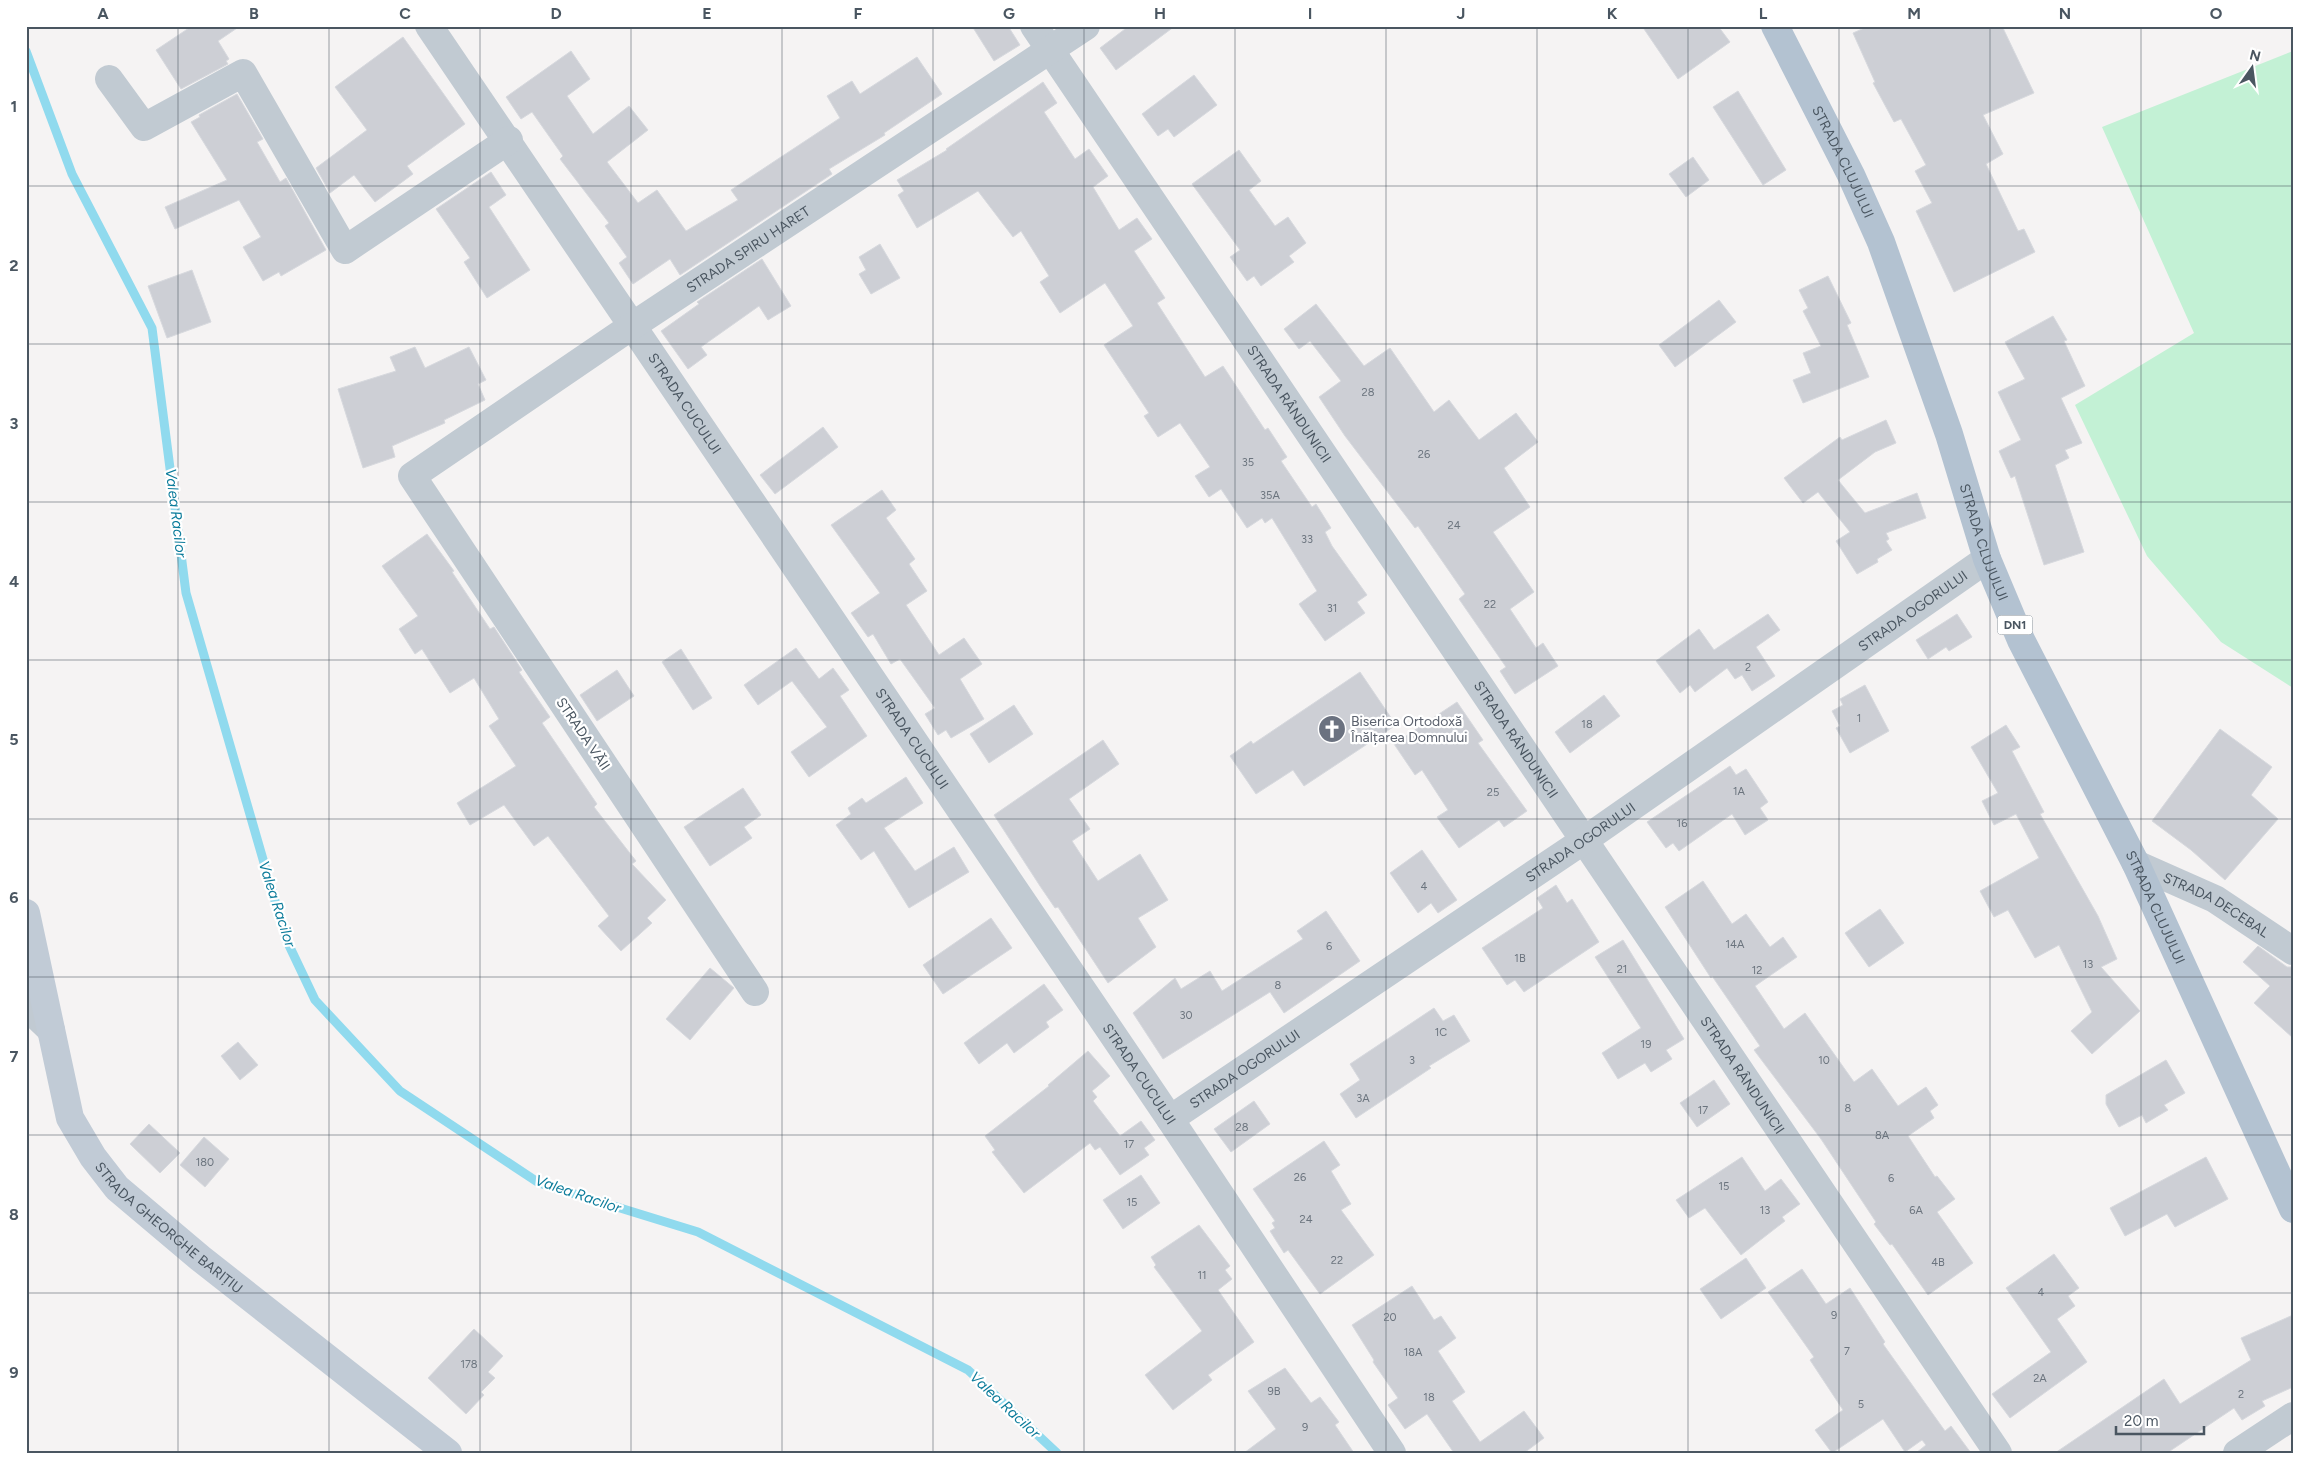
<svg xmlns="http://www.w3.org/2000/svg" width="2319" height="1479" font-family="Figtree,sans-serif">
<rect width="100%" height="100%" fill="#f5f3f3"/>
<polygon fill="#c3f1d5" points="2293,51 2293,688 2221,642 2147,556 2075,405 2194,333 2102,127"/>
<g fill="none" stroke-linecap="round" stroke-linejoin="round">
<polyline stroke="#90daee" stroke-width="9" points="26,51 72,174 152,328 186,593 286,939 315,1000 400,1091 539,1183 698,1232 968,1370 1057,1453"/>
</g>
<g fill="#cdcfd5" stroke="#d7d9de">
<polygon points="192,26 240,26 218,41 229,59 226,61 228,64 181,89 156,50"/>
<polygon points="972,26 1008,26 1020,45 994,61"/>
<polygon points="1129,26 1175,26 1116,70 1100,48"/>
<polygon points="1642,26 1718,26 1730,42 1678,79"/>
<polygon points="1869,26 2002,26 2034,93 1983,115 2003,154 1986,164 2018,231 2024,229 2035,252 1954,292 1916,211 1932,203 1915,171 1926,165 1901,119 1894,122 1873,83 1875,82 1853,33"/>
<polygon points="403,37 465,124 407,166 413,174 375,202 354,175 330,193 316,168 367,130 335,87"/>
<polygon points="571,51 590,79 567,96 593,134 629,106 648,130 607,162 638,203 657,190 686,231 738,200 731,190 840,118 827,96 852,81 860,94 917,57 942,94 884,133 885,135 829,169 832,174 680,275 670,259 633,284 619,263 627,257 605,226 609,223 560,159 563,156 532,112 521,119 506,97"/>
<polygon points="1194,75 1217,105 1174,137 1168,129 1158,136 1142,114"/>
<polygon points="1043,82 1057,103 1044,112 1075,159 1089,149 1108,176 1093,187 1119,230 1137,218 1152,239 1134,251 1165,298 1157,303 1205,377 1223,366 1265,430 1268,428 1287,457 1281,461 1312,507 1316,504 1331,528 1325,532 1332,546 1367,595 1357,602 1365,613 1325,641 1299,604 1317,591 1272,518 1265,523 1262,518 1247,528 1221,489 1209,497 1195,476 1210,467 1180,423 1158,437 1144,416 1149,413 1104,345 1133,326 1105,283 1060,313 1040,282 1049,276 1021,231 1013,237 978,191 917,228 898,195 904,191 897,180 947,150 946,149"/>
<polygon points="1738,91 1786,170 1763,185 1713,107"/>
<polygon points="237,94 263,139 257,142 280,182 286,178 326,250 281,276 279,272 263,281 243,247 261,237 239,200 175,229 165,207 227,180 191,122 200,117 199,115"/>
<polygon points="1239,150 1261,181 1249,190 1275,226 1288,217 1306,243 1289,256 1294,262 1261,286 1254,276 1247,281 1230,257 1240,250 1192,184"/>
<polygon points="1693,157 1709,180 1686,197 1669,174"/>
<polygon points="491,172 506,195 489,207 530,270 487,298 464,262 470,258 436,209"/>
<polygon points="880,244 900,278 871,294 859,274 866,270 859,257"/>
<polygon points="762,259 791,306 768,320 759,306 701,347 707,355 688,369 661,331 699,304 697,302"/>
<polygon points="192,270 211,322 167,338 148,286"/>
<polygon points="1828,276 1851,323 1847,325 1869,377 1803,403 1793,380 1811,373 1803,353 1821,346 1803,311 1808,308 1799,290"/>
<polygon points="1719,300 1736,322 1675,367 1659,345"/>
<polygon points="1316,304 1364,366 1390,348 1434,412 1449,400 1479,440 1516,413 1538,442 1504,468 1530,507 1493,532 1534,592 1510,609 1536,648 1543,643 1558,666 1515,694 1500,671 1506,667 1459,599 1465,594 1418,526 1415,528 1345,436 1319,397 1341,381 1310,341 1299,349 1284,329"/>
<polygon points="2053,316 2067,340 2064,341 2085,386 2061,398 2082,443 2065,450 2069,458 2055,465 2084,552 2044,565 2015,476 2011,478 1999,451 2021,440 1998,392 2025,379 2005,342"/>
<polygon points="415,347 425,368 469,347 486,380 478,384 485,400 444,420 445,423 392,446 395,457 363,468 338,389 396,371 390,357"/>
<polygon points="1886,420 1896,443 1875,452 1838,480 1865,513 1917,493 1926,518 1886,533 1889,539 1886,541 1892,550 1877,559 1878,562 1857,574 1836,541 1850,532 1818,492 1803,503 1784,478 1840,437 1842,440"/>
<polygon points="823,427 838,447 775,494 760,475"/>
<polygon points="882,490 896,510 886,518 915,559 909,564 927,591 906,605 939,655 964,638 982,664 960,679 984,719 951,738 946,730 938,735 925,714 935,708 900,659 891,664 873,634 868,637 851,613 880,593 831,525"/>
<polygon points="427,534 454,571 452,572 490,629 494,627 522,670 519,672 550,717 542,723 597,804 594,807 636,861 632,864 666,900 647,918 652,923 621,951 598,926 609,916 548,836 534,846 504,805 470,825 457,803 516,766 489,726 499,719 474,678 450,693 422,649 415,654 399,629 418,616 382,566"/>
<polygon points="1768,614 1780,630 1756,647 1775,676 1752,691 1742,675 1735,679 1727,668 1695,692 1690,685 1680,693 1656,661 1699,629 1714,650"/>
<polygon points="1957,614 1972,637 1949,651 1946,647 1928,659 1916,640"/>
<polygon points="796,648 819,679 833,668 849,690 840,696 867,736 809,777 791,752 827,727 792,681 758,705 744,685"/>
<polygon points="681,649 712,698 693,710 662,662"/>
<polygon points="617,670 634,696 597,721 580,695"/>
<polygon points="1360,672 1396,725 1304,786 1293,770 1256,794 1230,756 1251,741 1253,744"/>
<polygon points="1865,685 1889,731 1850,753 1836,728 1840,726 1832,711 1843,705 1840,699"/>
<polygon points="1604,695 1620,716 1570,753 1555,732"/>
<polygon points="1457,702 1483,740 1478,743 1527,811 1504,827 1499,820 1459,848 1437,817 1448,810 1422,770 1415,775 1394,744"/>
<polygon points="1014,705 1033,734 989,763 970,734"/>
<polygon points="2006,725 2020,747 2012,751 2044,812 2040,814 2098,916 2117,959 2101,967 2140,1011 2092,1054 2071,1031 2092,1012 2059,945 2035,958 2008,910 1994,917 1980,891 2039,858 2016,814 1994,825 1982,801 1998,793 1971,747"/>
<polygon points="2220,729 2272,767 2251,795 2278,819 2225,880 2191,850 2152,821"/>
<polygon points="1103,740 1119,764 1069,799 1090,829 1072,841 1098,881 1140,854 1168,900 1138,918 1156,947 1108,983 1058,907 1055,908 1040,886 994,815"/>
<polygon points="1730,766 1736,775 1746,769 1768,802 1760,808 1768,820 1745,835 1732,814 1679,851 1673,843 1666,848 1647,822"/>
<polygon points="906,777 923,803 884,828 915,871 954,847 969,872 909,908 874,851 861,860 836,825 851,814 848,808 862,798 866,803"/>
<polygon points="743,788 761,815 744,827 752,838 710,866 684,827"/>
<polygon points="1422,850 1457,900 1438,913 1431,903 1418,913 1390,873"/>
<polygon points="1703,881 1732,924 1746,914 1770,947 1783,937 1797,957 1755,986 1784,1029 1805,1013 1854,1082 1872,1069 1898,1106 1926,1087 1938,1105 1930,1111 1934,1118 1908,1136 1935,1177 1937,1176 1955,1199 1937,1212 1973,1263 1928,1295 1892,1244 1890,1245 1874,1224 1876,1222 1821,1139 1754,1050 1760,1046 1712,976 1711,978 1665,907"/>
<polygon points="1556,885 1567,903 1572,899 1599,942 1524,992 1515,980 1507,985 1482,948 1543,908 1537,898"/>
<polygon points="1880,909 1904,943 1869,967 1845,933"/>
<polygon points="1326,911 1360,961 1284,1013 1270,992 1163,1059 1133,1013 1175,978 1181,989 1210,971 1222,991 1303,939 1297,931"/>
<polygon points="991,918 1012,948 943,994 923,965"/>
<polygon points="1623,940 1684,1039 1666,1050 1672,1059 1651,1072 1645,1063 1618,1079 1602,1053 1641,1028 1595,957"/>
<polygon points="2258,946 2287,967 2293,967 2293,1038 2254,1003 2270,986 2243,962"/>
<polygon points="710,968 734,988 690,1040 666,1019"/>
<polygon points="1044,984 1063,1010 1046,1022 1049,1027 1014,1053 1007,1043 979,1064 964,1043"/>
<polygon points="1434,1008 1443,1021 1454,1015 1470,1041 1429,1066 1431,1068 1356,1118 1340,1094 1360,1080 1350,1064"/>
<polygon points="238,1042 258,1065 240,1080 221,1056"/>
<polygon points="1088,1051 1110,1076 1092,1091 1097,1097 1093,1101 1120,1136 1141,1121 1155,1140 1144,1148 1149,1155 1120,1175 1100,1147 1095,1150 1090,1143 1024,1193 992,1152 995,1150 985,1136 1049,1086 1048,1085"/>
<polygon points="2166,1060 2185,1093 2164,1105 2168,1110 2146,1123 2142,1115 2119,1127 2106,1104 2106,1095"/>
<polygon points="1714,1080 1730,1104 1697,1127 1680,1103"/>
<polygon points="1254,1101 1270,1124 1231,1152 1214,1129"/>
<polygon points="149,1124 180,1153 160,1173 130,1144"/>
<polygon points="204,1137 229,1159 205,1187 180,1165"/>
<polygon points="1324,1141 1340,1165 1331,1171 1351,1204 1341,1210 1374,1255 1320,1294 1288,1250 1284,1253 1270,1231 1275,1228 1272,1223 1275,1221 1253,1189"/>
<polygon points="1742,1157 1765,1191 1781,1179 1800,1204 1782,1217 1785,1221 1741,1255 1705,1208 1689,1218 1676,1200"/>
<polygon points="2206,1157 2228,1199 2175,1227 2167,1214 2125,1236 2110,1208"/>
<polygon points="1141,1175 1160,1203 1123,1229 1103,1200"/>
<polygon points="1199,1225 1230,1266 1225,1270 1232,1279 1218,1290 1254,1342 1208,1375 1212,1380 1173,1410 1145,1375 1202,1331 1154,1267 1156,1265 1151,1257"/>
<polygon points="2054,1254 2079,1288 2068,1296 2075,1306 2057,1319 2087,1362 2010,1418 1992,1394 2051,1352 2006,1288"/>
<polygon points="1746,1258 1766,1288 1721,1319 1700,1289"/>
<polygon points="1802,1269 1826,1304 1850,1288 1885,1342 1883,1344 1945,1431 1951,1426 1971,1453 1916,1453 1926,1445 1922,1440 1905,1452 1883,1419 1832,1453 1815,1430 1843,1410 1810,1360 1814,1357 1768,1292"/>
<polygon points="1412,1286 1434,1320 1441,1316 1456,1338 1438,1351 1465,1392 1452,1401 1480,1442 1524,1411 1544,1438 1524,1453 1454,1453 1427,1414 1405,1429 1388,1405 1398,1398 1373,1362 1374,1360 1352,1325"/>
<polygon points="2293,1315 2293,1387 2262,1401 2265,1406 2242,1420 2234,1408 2167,1453 2055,1453 2164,1379 2180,1404 2251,1360 2241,1338"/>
<polygon points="474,1329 503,1356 488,1372 495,1378 481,1392 484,1395 466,1414 428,1378"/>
<polygon points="1285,1368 1311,1403 1320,1397 1339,1422 1335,1425 1354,1453 1244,1453 1276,1429 1248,1391"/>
</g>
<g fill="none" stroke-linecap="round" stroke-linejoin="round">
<g stroke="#c1cad2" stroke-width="28">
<path id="s1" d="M429,26L1170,1119L1392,1453"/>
<path id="s2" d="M1034,26L1998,1453"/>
<polyline points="109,79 144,127 243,73 345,250 509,140"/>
<path id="s3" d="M2136,864L2215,899L2293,951"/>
<path id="s4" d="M755,992L412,476L632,326L1086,26"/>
<polyline points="26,1006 51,1030"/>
<path id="s5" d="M1170,1119L1583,841L1987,559"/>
<polyline points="2237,1453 2293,1416"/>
</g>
<path stroke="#c1cbd6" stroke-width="28" id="s6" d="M26,913L70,1118L93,1157L117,1188L200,1258L448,1453"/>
<path stroke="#b3c2d1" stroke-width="28" id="s7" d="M1775,26L1851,175L1881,242L1949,434L1987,559L2021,640L2136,864L2293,1209"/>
</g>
<path fill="none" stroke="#4a5661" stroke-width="1" stroke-opacity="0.55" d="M178,26V1453M329,26V1453M480,26V1453M631,26V1453M782,26V1453M933,26V1453M1084,26V1453M1235,26V1453M1386,26V1453M1537,26V1453M1688,26V1453M1839,26V1453M1990,26V1453M2141,26V1453M26,186H2293M26,344H2293M26,502H2293M26,660H2293M26,819H2293M26,977H2293M26,1135H2293M26,1293H2293"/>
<defs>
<g id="church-disc" transform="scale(1.4375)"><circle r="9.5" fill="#6b7280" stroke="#fff"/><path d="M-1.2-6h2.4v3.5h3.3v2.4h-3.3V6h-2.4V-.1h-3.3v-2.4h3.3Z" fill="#fff"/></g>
</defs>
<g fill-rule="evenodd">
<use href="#church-disc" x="1332" y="729"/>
</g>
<g text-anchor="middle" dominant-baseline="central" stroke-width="4.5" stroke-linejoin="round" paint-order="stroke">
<g font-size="11" fill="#6b747e">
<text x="1368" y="392">28</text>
<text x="1424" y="454">26</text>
<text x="1248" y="462">35</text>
<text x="1270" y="495">35A</text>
<text x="1454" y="525">24</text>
<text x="1307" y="539">33</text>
<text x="1490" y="604">22</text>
<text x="1332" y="608">31</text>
<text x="1748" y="667">2</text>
<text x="1859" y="718">1</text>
<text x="1587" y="724">18</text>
<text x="1739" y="791">1A</text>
<text x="1493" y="792">25</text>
<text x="1682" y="823">16</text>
<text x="1424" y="886">4</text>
<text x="1735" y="944">14A</text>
<text x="1329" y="946">6</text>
<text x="1520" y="958">1B</text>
<text x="2088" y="964">13</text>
<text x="1622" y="969">21</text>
<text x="1757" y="970">12</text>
<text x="1278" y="985">8</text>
<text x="1186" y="1015">30</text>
<text x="1441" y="1032">1C</text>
<text x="1646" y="1044">19</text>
<text x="1412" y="1060">3</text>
<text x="1824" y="1060">10</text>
<text x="1363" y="1098">3A</text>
<text x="1848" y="1108">8</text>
<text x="1703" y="1110">17</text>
<text x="1242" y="1127">28</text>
<text x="1882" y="1135">8A</text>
<text x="1129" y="1144">17</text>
<text x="205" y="1162">180</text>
<text x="1300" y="1177">26</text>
<text x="1891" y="1178">6</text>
<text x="1724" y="1186">15</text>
<text x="1132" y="1202">15</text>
<text x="1765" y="1210">13</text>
<text x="1916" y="1210">6A</text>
<text x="1306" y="1219">24</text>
<text x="1337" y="1260">22</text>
<text x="1938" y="1262">4B</text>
<text x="1202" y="1275">11</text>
<text x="2041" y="1292">4</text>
<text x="1834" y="1315">9</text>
<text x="1390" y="1317">20</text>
<text x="1847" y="1351">7</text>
<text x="1413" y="1352">18A</text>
<text x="469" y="1364">178</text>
<text x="2040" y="1378">2A</text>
<text x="1274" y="1391">9B</text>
<text x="2241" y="1394">2</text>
<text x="1429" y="1397">18</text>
<text x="1861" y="1404">5</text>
<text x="1305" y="1427">9</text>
</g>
<rect fill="#fff" stroke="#808990" stroke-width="1" x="1997.5" y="615.5" width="35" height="19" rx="4"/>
<g font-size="12" font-weight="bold" fill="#4a5661">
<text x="2015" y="625">DN1</text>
</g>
<g font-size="14" fill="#4a5661" stroke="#fff">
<text stroke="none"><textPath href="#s7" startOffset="152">STRADA CLUJULUI</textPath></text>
<text stroke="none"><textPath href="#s4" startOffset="1025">STRADA SPIRU HARET</textPath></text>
<text stroke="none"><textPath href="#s1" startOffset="456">STRADA CUCULUI</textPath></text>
<text stroke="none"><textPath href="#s2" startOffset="456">STRADA RÂNDUNICII</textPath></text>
<text stroke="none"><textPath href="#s7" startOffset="558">STRADA CLUJULUI</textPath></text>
<text stroke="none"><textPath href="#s5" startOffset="900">STRADA OGORULUI</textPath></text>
<text transform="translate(583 734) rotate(56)">STRADA VĂII</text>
<text stroke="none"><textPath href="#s1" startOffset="861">STRADA CUCULUI</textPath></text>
<text stroke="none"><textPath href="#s2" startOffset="861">STRADA RÂNDUNICII</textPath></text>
<text stroke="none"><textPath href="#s5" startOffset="495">STRADA OGORULUI</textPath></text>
<text stroke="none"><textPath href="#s3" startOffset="90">STRADA DECEBAL</textPath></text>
<text stroke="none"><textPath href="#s7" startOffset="962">STRADA CLUJULUI</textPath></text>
<text stroke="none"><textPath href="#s5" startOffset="90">STRADA OGORULUI</textPath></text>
<text stroke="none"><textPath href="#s1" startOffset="1266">STRADA CUCULUI</textPath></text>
<text stroke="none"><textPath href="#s2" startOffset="1266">STRADA RÂNDUNICII</textPath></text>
<text stroke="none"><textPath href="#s6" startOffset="359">STRADA GHEORGHE BARIȚIU</textPath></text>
</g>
<g font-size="14" fill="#5b616d" stroke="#fff" text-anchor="start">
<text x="1351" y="721">Biserica Ortodoxă<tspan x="1351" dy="16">Înălțarea Domnului</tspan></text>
</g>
<g font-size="15" font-style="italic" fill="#0c7c9b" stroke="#fff">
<text transform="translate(176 513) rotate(83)">Valea Racilor</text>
<text transform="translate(277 904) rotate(72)">Valea Racilor</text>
<text transform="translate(578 1194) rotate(19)">Valea Racilor</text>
<text transform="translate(1005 1405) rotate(43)">Valea Racilor</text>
</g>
</g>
<rect width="2319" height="1479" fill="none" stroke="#ffffff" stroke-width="55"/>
<g transform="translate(2252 68) rotate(14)" stroke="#ffffff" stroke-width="4" paint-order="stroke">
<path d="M0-4L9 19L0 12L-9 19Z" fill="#4a5661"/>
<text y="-8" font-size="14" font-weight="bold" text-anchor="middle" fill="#4a5661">N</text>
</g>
<path d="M2116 1426v8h88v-8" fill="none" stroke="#4a5661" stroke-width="2.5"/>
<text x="2124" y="1426" font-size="15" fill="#4a5661" stroke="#ffffff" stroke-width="4" paint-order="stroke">20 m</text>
<rect x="28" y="28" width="2264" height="1424" fill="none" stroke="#4a5661" stroke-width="2"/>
<g font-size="16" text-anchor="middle" font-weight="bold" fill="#4a5661">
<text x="103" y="19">A</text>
<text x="254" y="19">B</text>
<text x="405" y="19">C</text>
<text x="556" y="19">D</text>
<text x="707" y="19">E</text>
<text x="858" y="19">F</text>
<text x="1009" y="19">G</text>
<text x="1160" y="19">H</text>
<text x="1310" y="19">I</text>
<text x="1461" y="19">J</text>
<text x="1612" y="19">K</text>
<text x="1763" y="19">L</text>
<text x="1914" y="19">M</text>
<text x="2065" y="19">N</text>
<text x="2216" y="19">O</text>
<text x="14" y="112">1</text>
<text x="14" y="271">2</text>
<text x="14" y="429">3</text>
<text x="14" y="587">4</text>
<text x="14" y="745">5</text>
<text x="14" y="903">6</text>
<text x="14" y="1062">7</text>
<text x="14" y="1220">8</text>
<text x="14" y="1378">9</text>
</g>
</svg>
